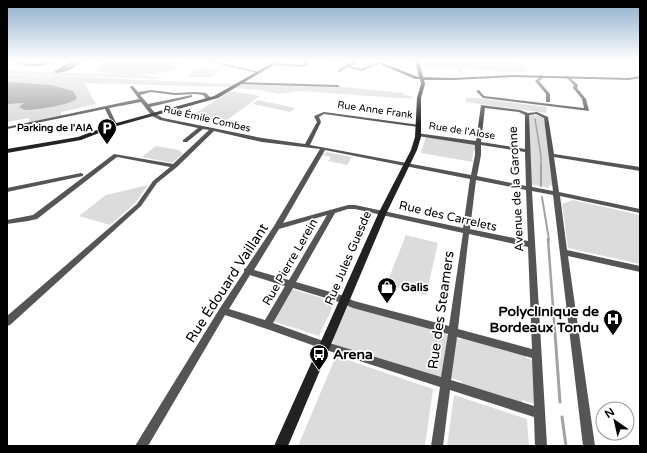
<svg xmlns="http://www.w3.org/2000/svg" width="647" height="453" font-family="'Varela Round',sans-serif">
<rect width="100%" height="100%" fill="#fff"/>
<g fill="#dcdcdc">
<path d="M106,61H179L180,63C177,68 172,70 167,72C155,75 105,76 96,70L97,66Z"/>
<polygon points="422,61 519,61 517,63 531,71 505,72 463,68 462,73 458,72 459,69 446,67 425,67"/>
<polygon points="195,68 220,69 213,77 187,77"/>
<polygon points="7,71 145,75 163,79 7,74"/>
<polygon points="7,75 51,76 45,81 53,76 236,84 231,87 84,83 96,104 61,112 61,117 29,123 29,118 7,122"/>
<polygon points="243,83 343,87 404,93 404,95 416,97 409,97 413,99 300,91 278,94 261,90 234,88"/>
<polygon points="231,91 260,96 224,122 192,115"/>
<polygon points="466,98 477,98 547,107 546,113 466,102"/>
<polygon points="258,100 295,108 290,112 253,104"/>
<polygon points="530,114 544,117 553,186 549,185 549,188 531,184 528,116"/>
<polygon points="426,136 476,144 476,150 474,151 472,159 473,162 421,153"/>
<polygon points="156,146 179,150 183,154 172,163 142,157"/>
<polygon points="327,152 352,157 347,165 328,161 331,157 322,155"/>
<polygon points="148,185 135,203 110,225 79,216 106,195"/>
<polygon points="573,200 640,215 640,264 568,248 562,204"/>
<polygon points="406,235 438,243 426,295 386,285"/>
<polygon points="292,289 335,302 319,336 273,321"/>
<polygon points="349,305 443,331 448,336 442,375 439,378 334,346 332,340 345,308"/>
<polygon points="462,337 525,354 526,358 534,361 535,404 522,400 524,406 461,386 462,381 450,378 455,338 461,340"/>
<polygon points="336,356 433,389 425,446 298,446"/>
<polygon points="454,395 527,419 529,446 447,446"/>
</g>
<path fill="#a3a3a3" d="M7,82L51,85L73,91L77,98C72,105 35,110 25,110L19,107L24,103L7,104Z"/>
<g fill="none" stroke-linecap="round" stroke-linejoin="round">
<polyline stroke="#a3a3a3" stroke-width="1.5" points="535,119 541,156 541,166"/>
<g stroke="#a3a3a3" stroke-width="2">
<polyline points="541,165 541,186"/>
<polyline points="542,197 549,240"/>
</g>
<polyline stroke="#a3a3a3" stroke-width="2.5" points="548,239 555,334"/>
<g stroke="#a3a3a3" stroke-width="3">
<polyline points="555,333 560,402"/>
<polyline points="562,417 566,446"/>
</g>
<g fill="#555" fill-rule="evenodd">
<path d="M14,61C21,60 27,64 34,64C41,64 47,60 54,61C43,68 25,68 14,61Z"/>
<path d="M72,61H76L60,71L79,61H83C75,67 64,75 54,72Z"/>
<polygon points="207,61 212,61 259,72 257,73"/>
<polygon points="307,61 311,61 307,63 307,66 302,67 272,65 270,64 272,63 302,65 304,64 304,62"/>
<polygon points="334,61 358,61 350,66 361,69 378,62 381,63 361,71 348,67 339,72 338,72 338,70 350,63"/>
<polygon points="539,75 541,75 543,78 539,81 550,94 550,102 546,102 546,94 535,81 539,78"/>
<polygon points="568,76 578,85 577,88 586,99 589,111 483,98 476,91 479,90 484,96 584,108 582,99 573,88 574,85 566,77"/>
<polygon points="240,82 338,85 340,86 338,87 239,84 239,82"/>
<path d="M131,86H133L138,92L151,90L175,93L196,92L206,93L211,98V100H207L203,95L196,94L175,95L151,92L140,95L148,104L192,95V97L150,107L156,114L163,118L262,138L305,144L317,122L314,116L324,112L420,125V126L418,127L324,114L319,117L321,122L310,145L471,175L475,155V145L418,136L415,134L416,133L476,141L481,105L520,110L528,113L537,112L548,117L554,154L640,167V171L554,157L559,192L640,209V213L560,196L567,250L640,266V272L568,256L595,446H583L553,195L532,191L547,446H535L534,417L450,390L443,446H431L440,387L326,350L267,329L225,315L148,446H135L220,308L244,272V269L246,268L274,226L320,149L262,142L214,131L177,167L157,183L141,206L10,325L7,326V316L137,204L153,181L170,167L117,157L37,219L28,221L7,224V220L33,215L114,154L173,164L209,130L203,129L187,142H183V140L198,128L160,120L152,116L141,102L109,108L117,125L115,126L113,125L105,109L7,129V127L139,99L130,87ZM485,108L519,112L525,115V149L481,142ZM536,114L544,118L553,191L532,187L529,115ZM481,145L525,152L526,186L477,176L481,155ZM325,150L470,179L463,228L355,205H348L283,223ZM476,180L526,190L528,241L470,229ZM348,209H355L463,233L449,326L354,301L341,295L296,282L335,213ZM327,215L289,280L254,270L279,229ZM469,234L528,247L532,349L458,329ZM250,275L285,286L265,320L229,309ZM293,288L339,302L353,308L448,334L441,377L326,342L273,323ZM457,337L532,358L534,406L451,380Z"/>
<polygon points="81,173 83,174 83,176 7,192 7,188"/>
</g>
<g fill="#222" fill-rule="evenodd">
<polygon points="276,61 280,61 218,98 117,126 81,140 7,153 7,149 78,137 113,124 214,96"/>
<polygon points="373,61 378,61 418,77 419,77 415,61 419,61 423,77 452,78 513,75 629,78 640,76 640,78 629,80 513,77 452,80 424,80 425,84 421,98 421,137 417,150 387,212 288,446 274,446 379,212 411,150 415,137 417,98 421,84 420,79 415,79"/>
</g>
</g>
<linearGradient id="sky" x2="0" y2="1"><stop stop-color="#8cadcc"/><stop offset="0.49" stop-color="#fff"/><stop offset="1" stop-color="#fff" stop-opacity="0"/></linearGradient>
<rect width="647" height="124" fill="url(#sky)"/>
<defs>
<g id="parking-pin" transform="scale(1)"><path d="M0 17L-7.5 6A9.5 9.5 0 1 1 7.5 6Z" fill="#000" stroke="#fff"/><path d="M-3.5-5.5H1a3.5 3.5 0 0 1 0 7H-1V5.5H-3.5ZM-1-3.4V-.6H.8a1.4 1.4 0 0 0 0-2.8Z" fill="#fff"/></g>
<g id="shop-pin" transform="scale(1)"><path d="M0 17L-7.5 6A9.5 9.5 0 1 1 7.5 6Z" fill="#000" stroke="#fff"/><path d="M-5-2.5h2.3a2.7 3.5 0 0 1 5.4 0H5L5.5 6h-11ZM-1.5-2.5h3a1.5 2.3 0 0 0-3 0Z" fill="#fff"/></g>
<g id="hospital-pin" transform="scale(1)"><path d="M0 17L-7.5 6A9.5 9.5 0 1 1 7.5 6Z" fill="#000" stroke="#fff"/><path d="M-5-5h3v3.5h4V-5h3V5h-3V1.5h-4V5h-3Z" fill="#fff"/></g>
<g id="bus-pin" transform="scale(1)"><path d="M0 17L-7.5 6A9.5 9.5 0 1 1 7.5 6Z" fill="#000" stroke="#fff"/><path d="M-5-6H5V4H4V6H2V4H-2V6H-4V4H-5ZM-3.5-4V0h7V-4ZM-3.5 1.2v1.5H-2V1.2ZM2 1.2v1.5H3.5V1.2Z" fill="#fff"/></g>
</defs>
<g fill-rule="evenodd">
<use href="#parking-pin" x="107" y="128"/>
<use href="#shop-pin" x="387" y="287"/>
<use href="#hospital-pin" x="613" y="319"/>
<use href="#bus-pin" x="319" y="354"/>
</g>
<g text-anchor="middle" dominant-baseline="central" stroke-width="3.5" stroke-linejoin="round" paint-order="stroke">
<g font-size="10" fill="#000" stroke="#fff">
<text transform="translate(375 110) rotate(8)">Rue Anne Frank</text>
<text transform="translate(207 119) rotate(13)">Rue Émile Combes</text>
<text transform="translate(462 131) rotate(9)">Rue de l'Alose</text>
</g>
<g font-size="10" font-weight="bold" fill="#000" stroke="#fff" text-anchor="end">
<text x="93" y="128">Parking de l'AIA</text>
</g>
<g font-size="12" fill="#000" stroke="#fff">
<text transform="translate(516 189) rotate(-93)">Avenue de la Garonne</text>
<text transform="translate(448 216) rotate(13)">Rue des Carrelets</text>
<text transform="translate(348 258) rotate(-67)">Rue Jules Guesde</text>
<text transform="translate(290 262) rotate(-60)">Rue Pierre Lerein</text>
</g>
<g font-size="12" font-weight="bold" fill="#000" stroke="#fff" text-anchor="start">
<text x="401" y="287">Galis</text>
</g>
<g font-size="14" fill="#000" stroke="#fff">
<text transform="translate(227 283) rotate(-57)">Rue Édouard Vaillant</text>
<text transform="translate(441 310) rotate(-82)">Rue des Steamers</text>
</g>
<g font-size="14" font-weight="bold" fill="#000" stroke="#fff" text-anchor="end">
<text x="599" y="311">Polyclinique de<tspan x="599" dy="16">Bordeaux Tondu</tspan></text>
<text x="333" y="354" text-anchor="start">Arena</text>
</g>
</g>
<rect width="647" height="453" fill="none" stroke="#000000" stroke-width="16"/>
<g transform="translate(615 421) rotate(326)"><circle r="19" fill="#ffffff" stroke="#999999"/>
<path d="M0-3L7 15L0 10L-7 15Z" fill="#000000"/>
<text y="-6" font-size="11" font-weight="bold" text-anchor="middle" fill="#000000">N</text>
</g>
</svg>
